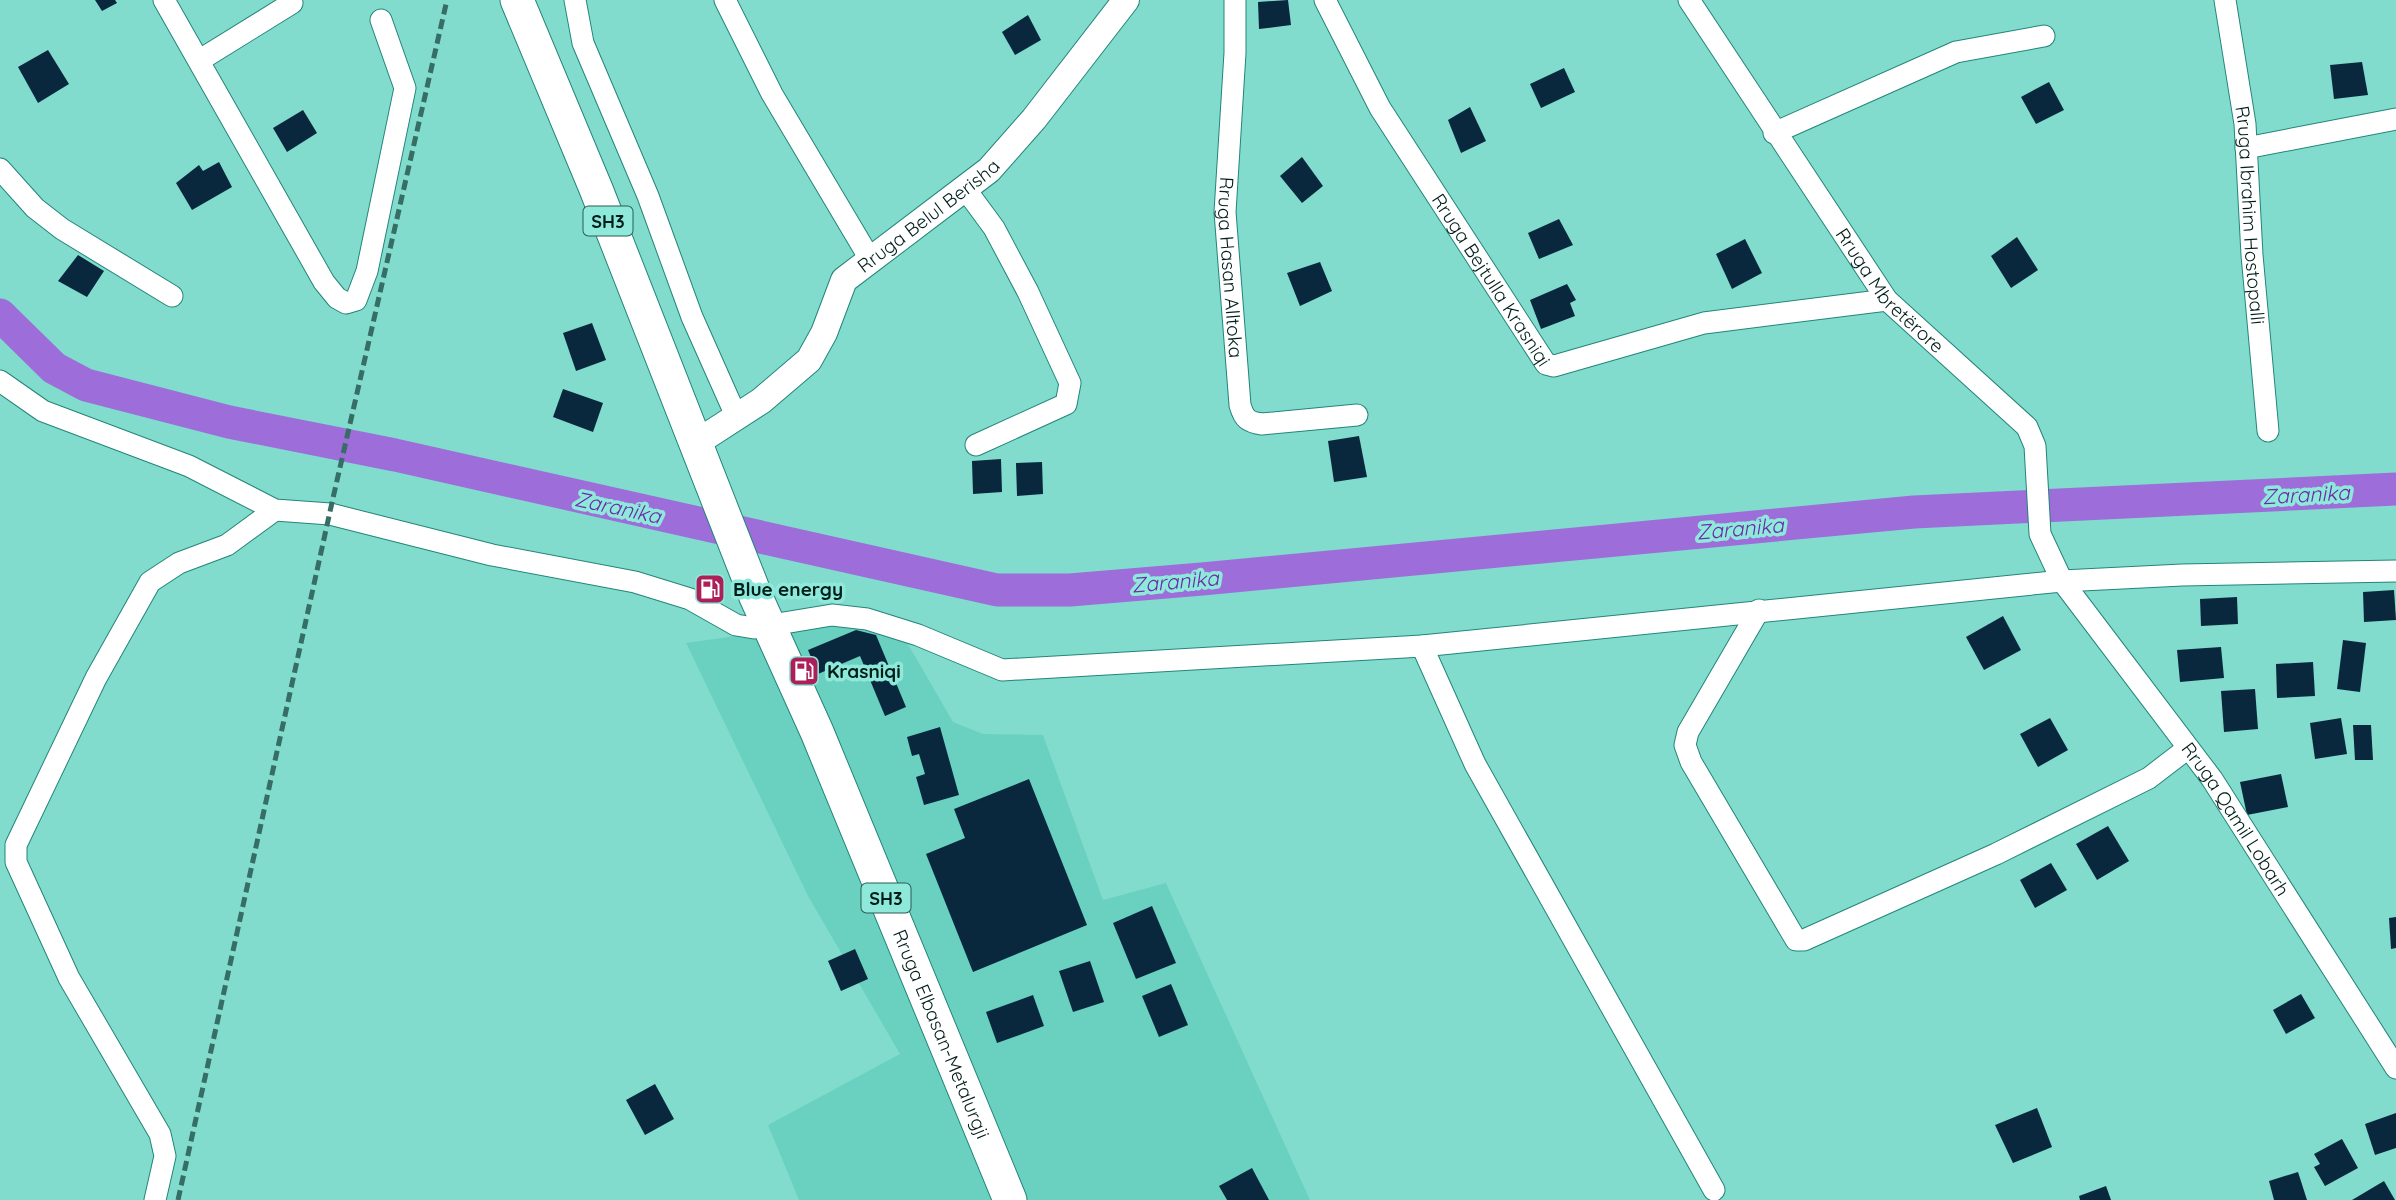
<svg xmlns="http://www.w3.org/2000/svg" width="2396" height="1200" font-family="Quicksand,sans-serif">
<rect width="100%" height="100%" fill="#81dccd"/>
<polygon fill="#6ad1c1" points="829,623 905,639 953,722 983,734 1043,735 1103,900 1166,883 1310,1200 799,1200 768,1125 900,1054 808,896 686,643"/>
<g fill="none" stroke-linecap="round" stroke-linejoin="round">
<polyline stroke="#9d6dda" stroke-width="33" points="0,315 54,368 86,385 229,422 395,455 997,590 1070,590 1202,579 1914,512 2396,489"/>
</g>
<g fill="#09283e">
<polygon points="95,0 115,0 117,3 102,11"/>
<polygon points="1288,0 1291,25 1259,29 1258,2"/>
<polygon points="1028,15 1041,40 1015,55 1002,32"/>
<polygon points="48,50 69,84 38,103 18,67"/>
<polygon points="2362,62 2368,95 2334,99 2330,65"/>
<polygon points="1564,68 1575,92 1541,108 1530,84"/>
<polygon points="2049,82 2064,110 2036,124 2021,97"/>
<polygon points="1470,107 1486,141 1461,153 1448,120"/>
<polygon points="303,110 317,133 287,152 273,128"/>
<polygon points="1302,157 1323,186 1302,203 1280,176"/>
<polygon points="219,162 232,187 192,210 176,183 199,165 203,171"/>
<polygon points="1559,219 1573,245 1539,259 1528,233"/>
<polygon points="2017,237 2038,270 2011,288 1991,256"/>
<polygon points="1745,239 1762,273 1732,289 1716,254"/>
<polygon points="78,255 104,271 87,297 58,281"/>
<polygon points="1320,262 1332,291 1300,306 1287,273"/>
<polygon points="1567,284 1576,300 1570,303 1575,316 1541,329 1530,300"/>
<polygon points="592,323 606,360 576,371 563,333"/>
<polygon points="563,389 603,403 593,432 553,417"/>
<polygon points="1359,436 1367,477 1334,482 1328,441"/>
<polygon points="1001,459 1002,492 973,494 972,461"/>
<polygon points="1042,462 1043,494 1017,496 1016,463"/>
<polygon points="2394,590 2396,620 2364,622 2363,592"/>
<polygon points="2237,597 2238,624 2201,626 2200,599"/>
<polygon points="2003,616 2021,650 1984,670 1966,637"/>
<polygon points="856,630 876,635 906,707 885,716 860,656 818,674 808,650"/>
<polygon points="2343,640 2366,643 2360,692 2337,689"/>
<polygon points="2221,647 2224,678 2180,682 2177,650"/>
<polygon points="2313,662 2315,696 2277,698 2276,664"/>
<polygon points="2255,689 2258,729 2224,732 2221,691"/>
<polygon points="2050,718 2068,750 2038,767 2020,734"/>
<polygon points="2341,718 2347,754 2315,759 2310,723"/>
<polygon points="2353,725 2371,725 2373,760 2355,760"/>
<polygon points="940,727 959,795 924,805 916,777 925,774 919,754 912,756 907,737"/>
<polygon points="2281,774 2288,807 2247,815 2240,782"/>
<polygon points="1029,779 1087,925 973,972 926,854 965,838 954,809"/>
<polygon points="2108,826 2129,861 2097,880 2076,844"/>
<polygon points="2051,863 2067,890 2035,908 2020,880"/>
<polygon points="1152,906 1176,963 1136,979 1113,923"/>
<polygon points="2396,917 2396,948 2391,949 2389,918"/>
<polygon points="855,949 868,979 841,991 828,961"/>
<polygon points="1090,961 1104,1002 1073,1012 1059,971"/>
<polygon points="1171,984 1188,1025 1159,1037 1142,996"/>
<polygon points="2301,994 2315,1018 2286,1034 2273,1010"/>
<polygon points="1033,995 1044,1026 997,1043 986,1012"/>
<polygon points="655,1084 674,1119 645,1135 626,1100"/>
<polygon points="2037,1108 2052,1147 2013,1163 1995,1125"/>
<polygon points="2396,1113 2396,1148 2375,1155 2365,1124"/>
<polygon points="2342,1139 2358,1168 2325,1186 2314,1167 2320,1164 2314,1154"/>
<polygon points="1252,1168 1269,1200 1227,1200 1219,1186"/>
<polygon points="2298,1172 2307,1200 2274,1200 2269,1181"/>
<polygon points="2384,1181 2395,1200 2352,1200"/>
<polygon points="2106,1186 2111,1200 2080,1200 2079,1196"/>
</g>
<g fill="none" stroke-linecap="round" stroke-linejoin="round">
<g stroke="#238579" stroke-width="23">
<g id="minor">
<polyline points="164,0 324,282 337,298 346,303 356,300 367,271 405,88 381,20"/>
<polyline points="575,0 583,43 648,196 692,317 737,418"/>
<polyline points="725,0 772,94 870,259"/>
<path id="s1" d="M1235,0V53L1225,212L1240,405C1244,419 1248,422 1262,424L1357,415"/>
<path id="s2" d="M1325,0L1380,108L1546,364L1554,366L1704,323L1887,300"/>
<path id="s3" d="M1689,0L1887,300L2027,427L2035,446L2040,534L2062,581L2212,779L2396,1068"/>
<path id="s4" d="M2225,0L2245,124L2252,255L2268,431"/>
<polyline points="200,60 292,3"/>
<polyline points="1774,133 1956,52 2044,36"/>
<polyline points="2246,148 2396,119"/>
<polyline points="0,169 35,208 62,229 172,296"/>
<polyline points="966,190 994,228 1028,292 1070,383 1066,404 976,445"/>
<polyline points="0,381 43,411 189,466 275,510 330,514 492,555 635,582 690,599 736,625 754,628 832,615 867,619 918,635 1002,670 1422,646 2062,581 2182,575 2396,571"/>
<polyline points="1759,610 1688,732 1685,745 1691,762 1796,940 1804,940 1996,854 2149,778 2188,748"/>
<polyline points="1422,646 1475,764 1714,1190"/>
<polyline points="155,1200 165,1156 160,1134 69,978 16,862 16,845 96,678 150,582 179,563 227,545 275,510"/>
</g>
</g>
<g stroke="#238579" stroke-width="28">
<g id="tertiary">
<path id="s5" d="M696,443L761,401L809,360L824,333L844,280L989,170L1034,119L1126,0"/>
</g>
</g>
<g stroke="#238579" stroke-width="35">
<g id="primary">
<path id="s6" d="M517,0L596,189L756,597L817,732L1010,1200"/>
</g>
</g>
<use href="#minor" stroke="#fff" stroke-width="21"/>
<use href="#tertiary" stroke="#fff" stroke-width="26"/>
<use href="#primary" stroke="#fff" stroke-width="33"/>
<polyline stroke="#366d64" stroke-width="5" stroke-dasharray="10 5" stroke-linecap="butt" points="178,1200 333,498 447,0"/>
</g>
<defs>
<g id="fuel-square" transform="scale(1.575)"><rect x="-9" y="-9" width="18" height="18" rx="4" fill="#ad1f59" stroke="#8ee9da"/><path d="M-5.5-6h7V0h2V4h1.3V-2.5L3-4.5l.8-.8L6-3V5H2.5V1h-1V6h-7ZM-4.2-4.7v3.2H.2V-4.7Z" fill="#fff"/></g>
</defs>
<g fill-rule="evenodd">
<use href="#fuel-square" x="710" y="589"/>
<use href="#fuel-square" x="804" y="671"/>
</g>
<g text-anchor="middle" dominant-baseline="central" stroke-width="7" stroke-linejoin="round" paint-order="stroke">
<g fill="#8ee9da" stroke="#2b5a53" stroke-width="2">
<rect x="583.5" y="206.5" width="49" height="29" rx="5"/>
<rect x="861.5" y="883.5" width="49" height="29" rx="5"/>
</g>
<g font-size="18" font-weight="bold" fill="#011d19">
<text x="608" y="221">SH3</text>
<text x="886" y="898">SH3</text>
</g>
<g font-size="19" fill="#011d19" stroke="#8ee9da">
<text stroke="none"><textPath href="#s5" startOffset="334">Rruga Belul Berisha</textPath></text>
<text stroke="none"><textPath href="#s4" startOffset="217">Rruga Ibrahim Hostopalli</textPath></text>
<text stroke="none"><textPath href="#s1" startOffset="268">Rruga Hasan Alltoka</textPath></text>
<text stroke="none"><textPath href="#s2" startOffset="326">Rruga Bejtulla Krasniqi</textPath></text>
<text stroke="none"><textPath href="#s3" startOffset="354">Rruga Mbretërore</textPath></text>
<text stroke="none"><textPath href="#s3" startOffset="1004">Rruga Qamil Lobarh</textPath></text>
<text stroke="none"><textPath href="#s6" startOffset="1118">Rruga Elbasan-Metalurgji</textPath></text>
</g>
<g font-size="19" font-weight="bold" fill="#011d19" stroke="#8ee9da" text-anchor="start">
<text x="733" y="589">Blue energy</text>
<text x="827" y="671">Krasniqi</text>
</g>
<g font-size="21" font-style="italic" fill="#6c29aa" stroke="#8ee9da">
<text transform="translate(2306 494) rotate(-3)">Zaranika</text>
<text transform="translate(618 507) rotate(12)">Zaranika</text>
<text transform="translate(1740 528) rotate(-5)">Zaranika</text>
<text transform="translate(1175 581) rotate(-5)">Zaranika</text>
</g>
</g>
</svg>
